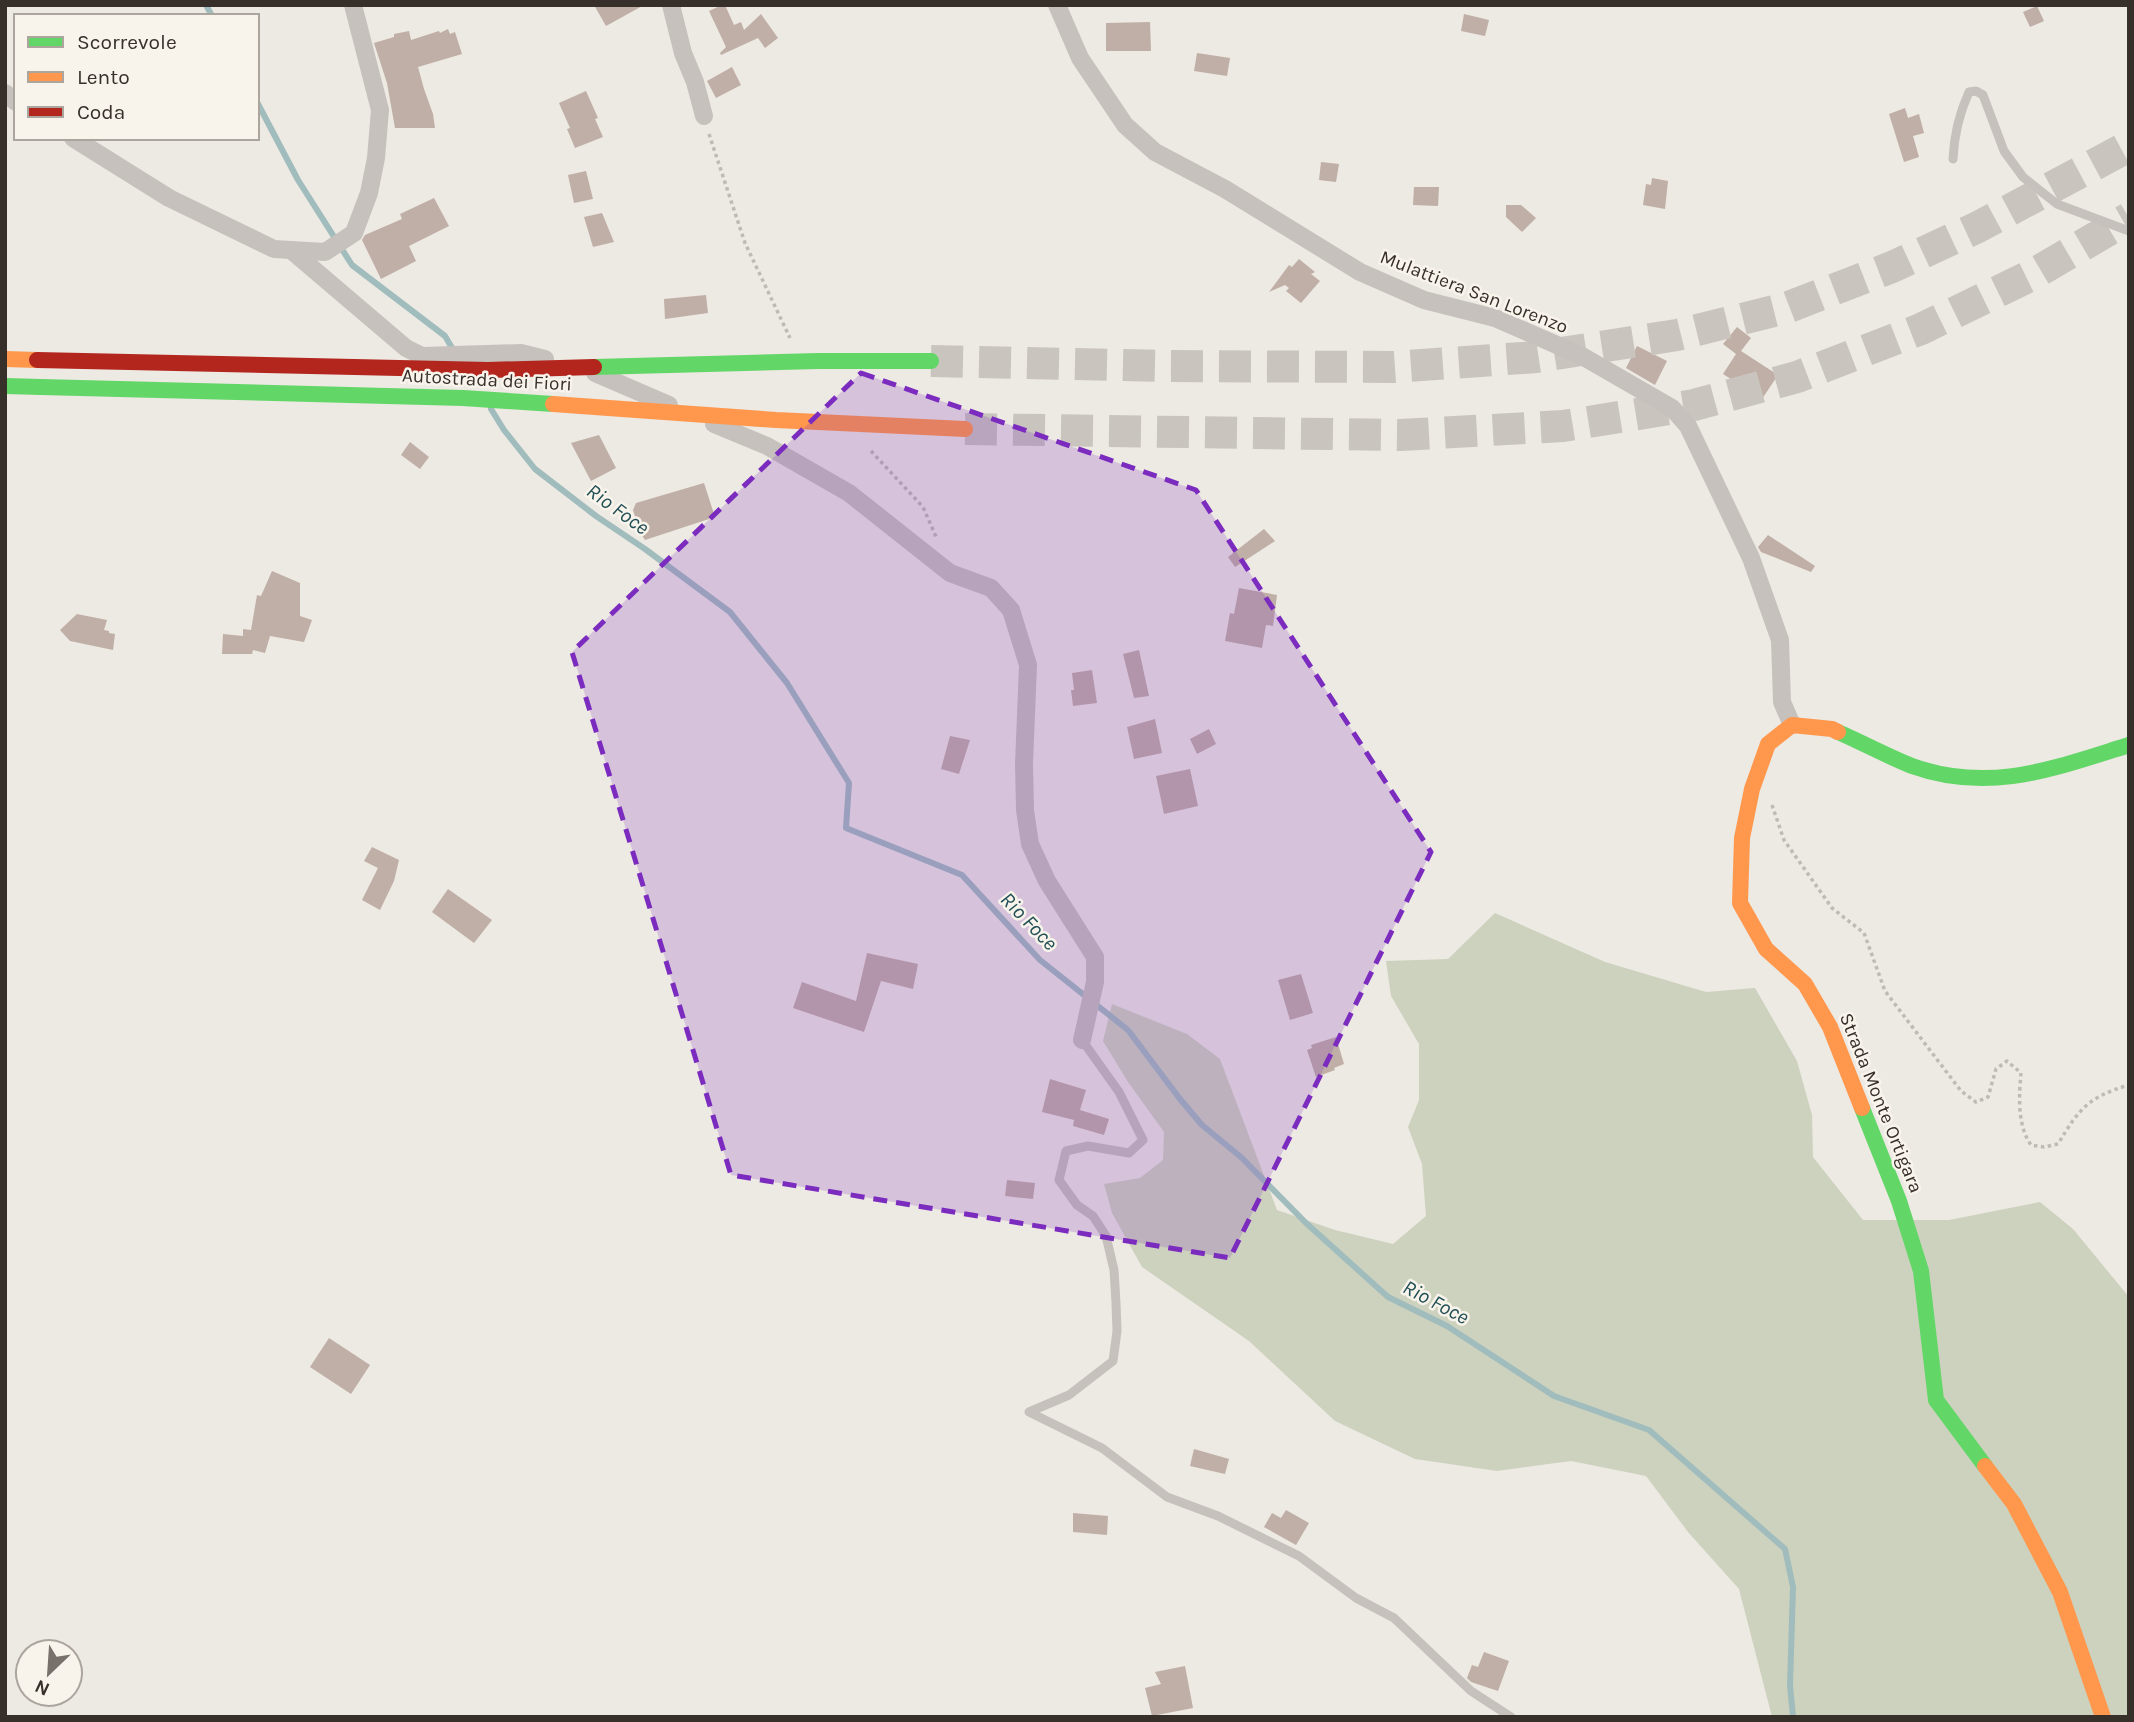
<svg xmlns="http://www.w3.org/2000/svg" width="2134" height="1722" font-family="Karla,sans-serif">
<rect width="100%" height="100%" fill="#ede9e3"/>
<polygon fill="#cdd2be" points="1495,913 1605,962 1706,992 1755,988 1797,1061 1812,1115 1813,1157 1863,1220 1949,1220 2040,1202 2073,1229 2129,1297 2129,1717 1772,1717 1739,1589 1688,1532 1646,1476 1571,1461 1497,1471 1415,1459 1335,1421 1249,1341 1142,1267 1112,1213 1104,1184 1140,1178 1163,1160 1164,1132 1128,1082 1103,1041 1112,1004 1187,1034 1220,1059 1277,1210 1335,1230 1393,1244 1426,1216 1422,1164 1408,1127 1419,1100 1419,1044 1391,996 1386,961 1448,959"/>
<g fill="none" stroke-linecap="round" stroke-linejoin="round">
<g stroke="#a0bcbd" stroke-width="6">
<polyline points="206,5 212,16"/>
<polyline points="257,102 298,180 352,265 445,336 455,353"/>
<polyline points="491,409 504,430 535,469 596,516 645,549 730,612 787,683 849,783 846,828 962,875 1040,960 1128,1030 1180,1099 1202,1125 1242,1158 1306,1223 1388,1297 1447,1326 1554,1396 1649,1430 1785,1549 1793,1587 1790,1685 1793,1717"/>
</g>
</g>
<g fill="#c0afa6">
<polygon points="594,5 644,5 606,26"/>
<polygon points="722,5 725,5 734,25 741,22 744,30 761,14 778,38 765,48 758,38 721,55 720,53 726,47 709,11"/>
<polygon points="2037,6 2044,21 2030,27 2023,12"/>
<polygon points="1464,14 1489,20 1485,36 1461,31"/>
<polygon points="1150,22 1151,51 1106,51 1106,23"/>
<polygon points="448,29 450,34 455,32 462,54 418,67 424,89 433,114 435,128 395,128 387,83 374,43 394,37 394,34 409,31 411,40 439,31 440,33"/>
<polygon points="1197,53 1230,58 1227,76 1194,71"/>
<polygon points="732,67 741,85 716,98 707,81"/>
<polygon points="586,91 598,118 595,119 603,137 575,148 567,129 570,128 559,103"/>
<polygon points="1905,108 1908,118 1919,114 1924,133 1913,136 1919,157 1904,162 1889,114"/>
<polygon points="1321,162 1339,164 1336,182 1319,180"/>
<polygon points="586,171 593,199 574,203 568,175"/>
<polygon points="1652,178 1668,181 1665,209 1643,205 1646,184 1651,185"/>
<polygon points="1414,187 1439,187 1438,206 1413,205"/>
<polygon points="434,198 449,226 409,246 416,261 381,279 362,240 365,235 402,219 400,214"/>
<polygon points="1506,205 1521,205 1536,218 1522,232 1506,217"/>
<polygon points="602,213 614,242 593,247 584,217"/>
<polygon points="1299,259 1315,272 1311,274 1320,281 1301,303 1286,291 1289,288 1285,285 1269,292 1289,265 1292,267"/>
<polygon points="706,295 708,313 665,319 664,299"/>
<polygon points="1737,327 1751,338 1741,351 1778,375 1762,399 1723,374 1736,354 1723,344"/>
<polygon points="1637,346 1667,361 1655,385 1626,368"/>
<polygon points="599,435 616,468 591,481 571,443"/>
<polygon points="410,442 429,457 420,469 401,455"/>
<polygon points="704,483 715,517 645,540 640,532 633,510 636,503"/>
<polygon points="1264,529 1275,541 1235,567 1228,557"/>
<polygon points="1768,535 1815,566 1811,572 1761,552 1758,547"/>
<polygon points="272,571 300,583 300,616 312,620 304,642 270,636 265,653 253,650 252,654 222,654 223,634 243,636 243,629 251,630 257,595 261,596"/>
<polygon points="1239,588 1277,595 1273,626 1266,625 1262,648 1225,641 1230,613 1234,614"/>
<polygon points="77,614 107,620 104,630 109,631 109,633 115,634 113,650 70,641 60,630"/>
<polygon points="1139,650 1149,696 1134,698 1123,654"/>
<polygon points="1092,670 1097,703 1073,706 1071,690 1074,690 1072,673"/>
<polygon points="1155,719 1162,753 1134,759 1127,727"/>
<polygon points="1209,729 1216,744 1197,754 1190,739"/>
<polygon points="950,736 970,740 959,774 941,769"/>
<polygon points="1190,769 1198,806 1164,814 1156,776"/>
<polygon points="372,847 399,860 394,881 380,910 362,900 378,868 364,861"/>
<polygon points="448,889 492,920 474,943 432,912"/>
<polygon points="867,953 918,964 913,989 881,981 864,1032 793,1008 802,982 856,1001"/>
<polygon points="1301,974 1313,1013 1290,1020 1278,980"/>
<polygon points="1336,1037 1344,1064 1334,1068 1335,1070 1316,1077 1307,1050 1312,1048 1311,1045"/>
<polygon points="1050,1079 1086,1090 1080,1110 1109,1119 1104,1135 1073,1126 1074,1120 1042,1112"/>
<polygon points="1007,1180 1035,1183 1033,1199 1005,1196"/>
<polygon points="329,1338 370,1365 351,1394 310,1367"/>
<polygon points="1194,1449 1229,1459 1225,1474 1190,1466"/>
<polygon points="1286,1510 1309,1523 1296,1545 1264,1527 1272,1513 1281,1518"/>
<polygon points="1073,1513 1108,1516 1107,1535 1073,1532"/>
<polygon points="1484,1652 1509,1661 1498,1691 1471,1682 1467,1678 1472,1665 1478,1667"/>
<polygon points="1185,1666 1193,1708 1152,1716 1145,1688 1161,1684 1155,1672"/>
</g>
<g fill="none" stroke-linecap="round" stroke-linejoin="round">
<g stroke="#c9c4be" stroke-width="32" stroke-dasharray="32 16" stroke-linecap="butt">
<polyline points="931,361 1165,366 1394,367 1536,357 1677,335 1786,308 1892,267 1978,227 2129,146"/>
<polyline points="965,429 1400,435 1563,426 1694,405 1797,377 1921,329 2032,275 2129,218"/>
</g>
<g stroke="#bfbab4" stroke-width="3.5" stroke-dasharray="3.5 3.5" stroke-linecap="butt">
<polyline points="709,134 745,243 790,338"/>
<polyline points="871,451 923,507 937,539"/>
<path d="M1772,805L1784,840L1832,908L1864,933L1885,991L1961,1091L1976,1102L1988,1097L1996,1069L2007,1061L2021,1073C2019,1096 2017,1125 2031,1145L2044,1147L2058,1144C2079,1109 2088,1097 2129,1085"/>
</g>
<g stroke="#c6c1bc" stroke-width="9">
<path d="M1953,159C1954,135 1959,114 1969,92L1976,91L1983,95L2004,151L2023,177L2057,204L2129,231"/>
<polyline points="1082,1040 1119,1092 1143,1140 1129,1153 1088,1146 1066,1151 1059,1180 1077,1205 1093,1216 1106,1236 1114,1270 1116,1303 1117,1331 1113,1361 1069,1395 1029,1412 1102,1448 1167,1497 1218,1516 1299,1556 1356,1598 1394,1618 1471,1691 1511,1717"/>
</g>
<g stroke="#c6c1bc" stroke-width="18">
<polyline points="671,5 683,53 695,82 704,116"/>
<polyline points="1057,5 1080,58 1125,125 1155,152 1225,189 1360,272 1424,300 1495,318 1582,356 1672,408 1688,426 1751,558 1780,640 1782,702 1792,725"/>
<polyline points="5,93 16,102"/>
<polyline points="73,138 169,198 274,249 325,252 354,233 369,193 376,158 380,110 353,5"/>
<polyline points="292,251 406,348 422,356 521,353 545,359"/>
<polyline points="595,373 669,405"/>
<polyline points="714,424 767,446 849,493 950,573 991,588 1011,610 1028,665 1024,764 1025,810 1030,844 1047,881 1095,957 1095,982 1082,1040"/>
</g>
<g stroke="#63d668" stroke-width="16">
<polyline points="5,386 41,387"/>
<path d="M1838,732C1863,743 1887,756 1912,766C1990,794 2055,768 2129,745"/>
<polyline points="1862,1108 1899,1201 1921,1271 1936,1400 1985,1466"/>
</g>
<g stroke="#ff974d" stroke-width="16">
<polyline points="5,359 37,360"/>
<polyline points="1838,732 1832,729 1792,725 1768,744 1752,789 1742,838 1740,903 1766,949 1805,984 1830,1027 1862,1108"/>
<polyline points="1985,1466 2014,1504 2060,1592 2103,1717"/>
</g>
<g stroke="#63d668" stroke-width="16">
<polyline points="594,367 818,361 931,361"/>
<polyline points="41,387 463,398 553,404"/>
</g>
<polyline stroke="#ff974d" stroke-width="16" points="553,404 776,420 965,429"/>
<polyline stroke="#b3261e" stroke-width="16" points="37,360 488,370 594,367"/>
</g>
<path fill="#7b2cbf" fill-opacity="0.2" stroke="#7b2cbf" stroke-width="5" stroke-dasharray="14 9" stroke-linejoin="round" d="M861,373L1196,490L1431,852L1230,1258L731,1175L572,652Z"/>
<g text-anchor="middle" dominant-baseline="central" stroke-width="5" stroke-linejoin="round" paint-order="stroke">
<g font-size="19" fill="#372f2a" stroke="#f9f4eb">
<text transform="translate(1474 292) rotate(21)">Mulattiera San Lorenzo</text>
<text transform="translate(487 380) rotate(3)">Autostrada dei Fiori</text>
<text transform="translate(1881 1103) rotate(68)">Strada Monte Ortigara</text>
</g>
<g font-size="21" font-style="italic" fill="#225056" stroke="#f9f4eb">
<text transform="translate(618 509) rotate(36)">Rio Foce</text>
<text transform="translate(1029 921) rotate(46)">Rio Foce</text>
<text transform="translate(1436 1302) rotate(28)">Rio Foce</text>
</g>
</g>
<rect width="2134" height="1722" fill="none" stroke="#372f2a" stroke-width="14"/>
<rect x="14" y="14" width="245" height="126" fill="#f9f4eb" stroke="#aba59e" stroke-width="2"/>
<rect x="28" y="37" width="35" height="10" fill="#63d668" stroke="#aba59e" stroke-width="2"/>
<text x="77" y="49" font-size="21" fill="#372f2a">Scorrevole</text>
<rect x="28" y="72" width="35" height="10" fill="#ff974d" stroke="#aba59e" stroke-width="2"/>
<text x="77" y="84" font-size="21" fill="#372f2a">Lento</text>
<rect x="28" y="107" width="35" height="10" fill="#b3261e" stroke="#aba59e" stroke-width="2"/>
<text x="77" y="119" font-size="21" fill="#372f2a">Coda</text>
<g transform="translate(49 1673) rotate(205)"><circle r="33" fill="#f9f4eb" stroke="#aba59e" stroke-width="2"/>
<path d="M0-5L12 26L0 18L-12 26Z" fill="#77706b"/>
<text y="-10" font-size="19" font-weight="bold" text-anchor="middle" fill="#372f2a">N</text>
</g>
</svg>
